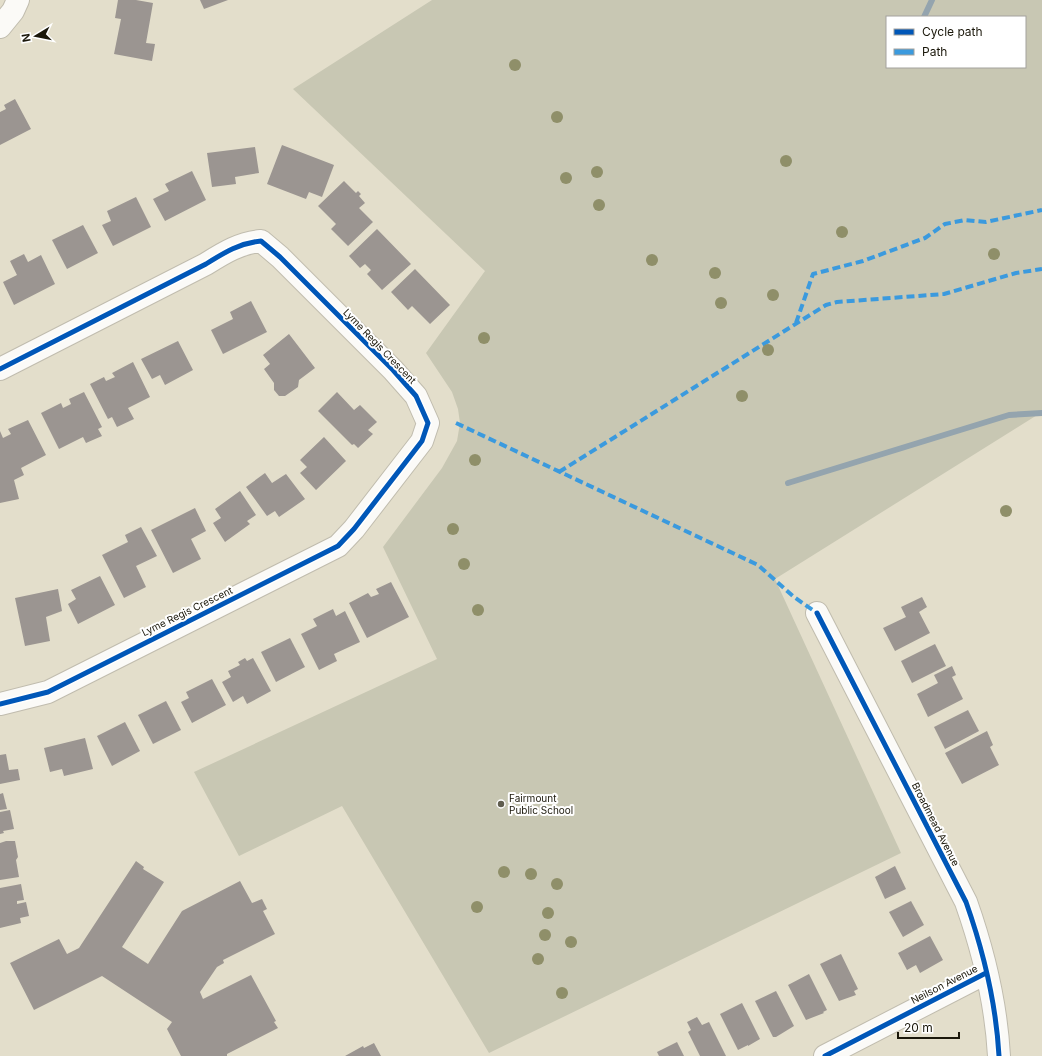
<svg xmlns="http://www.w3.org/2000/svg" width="1042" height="1056" font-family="Inter,sans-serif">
<rect width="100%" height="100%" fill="#e3decb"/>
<path fill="#c8c7b3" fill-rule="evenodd" d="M432,0H1042V412L775,579L901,853L489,1053L342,806L239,856L194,772L437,659L383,547L442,468L457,441L460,423L458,409L452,392L426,353L485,271L293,89ZM887,17H1025V67H887Z"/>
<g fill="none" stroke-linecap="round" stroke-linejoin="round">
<g stroke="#94a4ae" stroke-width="6">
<polyline points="924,17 932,0"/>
<polyline points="788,483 1009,415 1042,413"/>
</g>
</g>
<g fill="#9b9591">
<polygon points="118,0 136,0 153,3 146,43 155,44 152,61 114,54 121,19 115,18"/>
<polygon points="200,0 228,0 204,9"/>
<polygon points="15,99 31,129 0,145 0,112 6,109 4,105"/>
<polygon points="282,145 334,165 322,197 309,192 306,199 267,184"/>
<polygon points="255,147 259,173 235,177 236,184 212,187 207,153"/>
<polygon points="192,171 206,200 165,221 153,199 169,191 165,184"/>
<polygon points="344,181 356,193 358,191 361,194 359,196 365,203 359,208 373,222 348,246 331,229 336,224 318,206"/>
<polygon points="136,197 151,227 113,246 102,225 111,221 107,211"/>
<polygon points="83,225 98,253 67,269 52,240"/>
<polygon points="377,229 411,264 382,290 367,274 371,270 365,264 360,268 349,256"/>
<polygon points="24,254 28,262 41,255 55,284 14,305 3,282 17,275 10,261"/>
<polygon points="415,269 450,305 430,324 412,306 408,310 391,292"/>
<polygon points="251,301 267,332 223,354 211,330 233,319 230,312"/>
<polygon points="289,334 315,368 299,380 298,387 285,396 279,396 274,390 274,383 264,369 270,364 263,355"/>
<polygon points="178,341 193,370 165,385 160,375 152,379 141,359"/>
<polygon points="133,362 150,397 128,408 134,419 117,427 112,417 108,419 90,384 104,377 106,381 115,377 112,373"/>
<polygon points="84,392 102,427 98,429 102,436 86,443 83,437 59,449 41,413 61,403 63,408 71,404 69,399"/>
<polygon points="337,392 354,410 360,405 377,422 368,430 373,434 358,448 354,444 352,445 318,411"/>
<polygon points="28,420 46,455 21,468 24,475 14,480 19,499 0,503 0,431 3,438 11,434 8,429"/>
<polygon points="324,437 346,461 316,490 300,473 307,467 300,460"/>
<polygon points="265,473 272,483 286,474 305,499 279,517 275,511 267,516 246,487"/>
<polygon points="240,491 256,515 247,521 250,524 225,542 213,523 221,518 215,509"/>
<polygon points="195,508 206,531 191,539 201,559 173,573 151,530"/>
<polygon points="141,527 157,556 136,566 146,587 124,598 102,555 128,542 125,535"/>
<polygon points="100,576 115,605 78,624 68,604 76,599 71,590"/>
<polygon points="391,582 409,617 367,638 349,603 368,593 371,597 379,594 376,589"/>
<polygon points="58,589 62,611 46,617 50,641 25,646 15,598"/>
<polygon points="922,597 927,607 919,612 930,633 895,651 883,628 906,617 901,607"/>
<polygon points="333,609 336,616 345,611 360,642 334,654 337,661 319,670 301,634 317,626 313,619"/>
<polygon points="290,638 305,667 276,682 261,652"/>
<polygon points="935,644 946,666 912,683 901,661"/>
<polygon points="245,658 247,661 253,658 271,691 247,704 243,696 233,702 222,682 231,677 228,671 240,665 238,662"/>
<polygon points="952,666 956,675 952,677 963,699 928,717 917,694 938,683 934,675"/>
<polygon points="212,679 226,705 192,723 181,702 189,698 186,692"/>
<polygon points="166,701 181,730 153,744 138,715"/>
<polygon points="968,710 979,731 945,749 934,727"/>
<polygon points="125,722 140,751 112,766 97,736"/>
<polygon points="987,731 993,745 990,747 999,765 962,784 945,753"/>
<polygon points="85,738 93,769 64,776 62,769 50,772 44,748"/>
<polygon points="6,754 9,770 18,769 20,780 0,784 0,755"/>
<polygon points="3,793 7,809 0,810 0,794"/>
<polygon points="10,810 14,829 3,831 4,833 0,834 0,812"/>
<polygon points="6,841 15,841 18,857 16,860 19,877 0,880 0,843"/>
<polygon points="136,861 144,867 143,869 164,882 122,947 148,964 182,911 240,881 252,903 262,899 267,909 263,911 275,934 223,960 224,963 217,967 200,992 203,999 251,975 276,1021 274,1022 278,1028 227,1054 227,1056 181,1056 167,1029 172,1022 102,976 34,1010 10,963 59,939 67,954 79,948"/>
<polygon points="895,866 906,889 885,899 875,877"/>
<polygon points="21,884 24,900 17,901 17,904 26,902 29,916 20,918 21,923 0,928 0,888"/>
<polygon points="911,901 924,925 903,937 889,912"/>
<polygon points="930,936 943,960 920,973 916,965 907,970 898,953"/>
<polygon points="841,954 858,989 854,991 856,995 839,1001 820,964"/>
<polygon points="809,974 827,1010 823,1012 824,1013 806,1020 788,985"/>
<polygon points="776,991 794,1026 776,1037 773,1037 755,1001"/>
<polygon points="742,1003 760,1039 748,1046 748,1045 738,1050 720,1014"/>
<polygon points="697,1017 702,1025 709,1022 726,1056 700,1056 688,1032 691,1030 687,1022"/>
<polygon points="677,1042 684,1056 659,1056 657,1052"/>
<polygon points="374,1043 381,1056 345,1056 363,1046 364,1048"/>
</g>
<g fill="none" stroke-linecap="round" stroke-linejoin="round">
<g stroke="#c0bcae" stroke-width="24">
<g id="minor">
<polyline points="0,27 13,11 18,0"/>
<path d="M0,369L206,264C225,252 240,243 261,241L280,257L393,370L416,396L428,423L422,441L354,529L338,546L48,692L0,704"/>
<path d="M817,613L966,902C984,953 996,1002 999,1056"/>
<polyline points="825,1056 986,973"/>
</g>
</g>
<use href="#minor" stroke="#fbfaf7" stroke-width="22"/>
<g stroke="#3b9ade" stroke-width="4" stroke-dasharray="8 4" stroke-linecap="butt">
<polyline points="796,323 813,274 863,261 925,238 945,224 965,220 986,222 1042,210"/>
<polyline points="456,423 758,565 794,597 817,613"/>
<polyline points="559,472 826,305 837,302 944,294 1016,273 1042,269"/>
</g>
<g stroke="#fff" stroke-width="8">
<g id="cycleway">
<path d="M0,369L206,264C225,252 240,243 261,241L280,257L393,370L416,396L428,423L422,441L354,529L338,546L48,692L0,704"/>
<path d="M817,613L966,902C984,953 996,1002 999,1056"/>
<polyline points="825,1056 986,973"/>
</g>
</g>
<use href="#cycleway" stroke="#0057b8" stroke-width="5"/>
</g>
<g fill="#8f8f69">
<circle cx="515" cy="65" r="6"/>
<circle cx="557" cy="117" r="6"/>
<circle cx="786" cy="161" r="6"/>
<circle cx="597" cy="172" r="6"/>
<circle cx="566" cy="178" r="6"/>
<circle cx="599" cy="205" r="6"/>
<circle cx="842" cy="232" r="6"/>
<circle cx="994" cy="254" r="6"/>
<circle cx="652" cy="260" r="6"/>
<circle cx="715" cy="273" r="6"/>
<circle cx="773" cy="295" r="6"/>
<circle cx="721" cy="303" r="6"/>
<circle cx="484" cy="338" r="6"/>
<circle cx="768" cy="350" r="6"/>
<circle cx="742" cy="396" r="6"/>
<circle cx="475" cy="460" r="6"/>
<circle cx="1006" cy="511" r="6"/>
<circle cx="453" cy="529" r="6"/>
<circle cx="464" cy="564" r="6"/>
<circle cx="478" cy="610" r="6"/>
<circle cx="504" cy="872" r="6"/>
<circle cx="531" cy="874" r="6"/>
<circle cx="557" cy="884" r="6"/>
<circle cx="477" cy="907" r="6"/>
<circle cx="548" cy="913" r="6"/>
<circle cx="545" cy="935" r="6"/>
<circle cx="571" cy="942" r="6"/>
<circle cx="538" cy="959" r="6"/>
<circle cx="562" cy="993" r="6"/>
</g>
<circle fill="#605d4e" stroke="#fff" stroke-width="1.5" cx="501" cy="804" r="4"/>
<g text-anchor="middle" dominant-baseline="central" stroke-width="4" stroke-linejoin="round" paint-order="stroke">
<g font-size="10" fill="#1a170a" stroke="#fff">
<text transform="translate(380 346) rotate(46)">Lyme Regis Crescent</text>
<text transform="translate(187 611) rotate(-26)">Lyme Regis Crescent</text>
<text transform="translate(936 824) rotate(63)">Broadmead Avenue</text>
<text transform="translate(944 984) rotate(-27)">Neilson Avenue</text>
</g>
<g font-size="10" fill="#1a170a" stroke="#fff" text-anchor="start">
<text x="509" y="798">Fairmount<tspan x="509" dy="12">Public School</tspan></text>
</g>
</g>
<rect x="886" y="16" width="140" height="52" fill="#ffffff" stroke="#a3a29d"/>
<rect x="894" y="29" width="20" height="6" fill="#0057b8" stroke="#a3a29d"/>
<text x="922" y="36" font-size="12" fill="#1a170a">Cycle path</text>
<rect x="894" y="49" width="20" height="6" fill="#3b9ade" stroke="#a3a29d"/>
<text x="922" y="56" font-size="12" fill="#1a170a">Path</text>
<g transform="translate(36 36) rotate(260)" stroke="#ffffff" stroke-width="3" paint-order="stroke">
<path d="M0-3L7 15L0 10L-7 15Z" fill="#1a170a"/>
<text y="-6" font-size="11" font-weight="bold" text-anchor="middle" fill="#1a170a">N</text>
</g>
<path d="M898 1032v6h61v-6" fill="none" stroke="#1a170a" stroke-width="2"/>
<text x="904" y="1032" font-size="12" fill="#1a170a" stroke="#ffffff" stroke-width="3" paint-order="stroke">20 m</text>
</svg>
